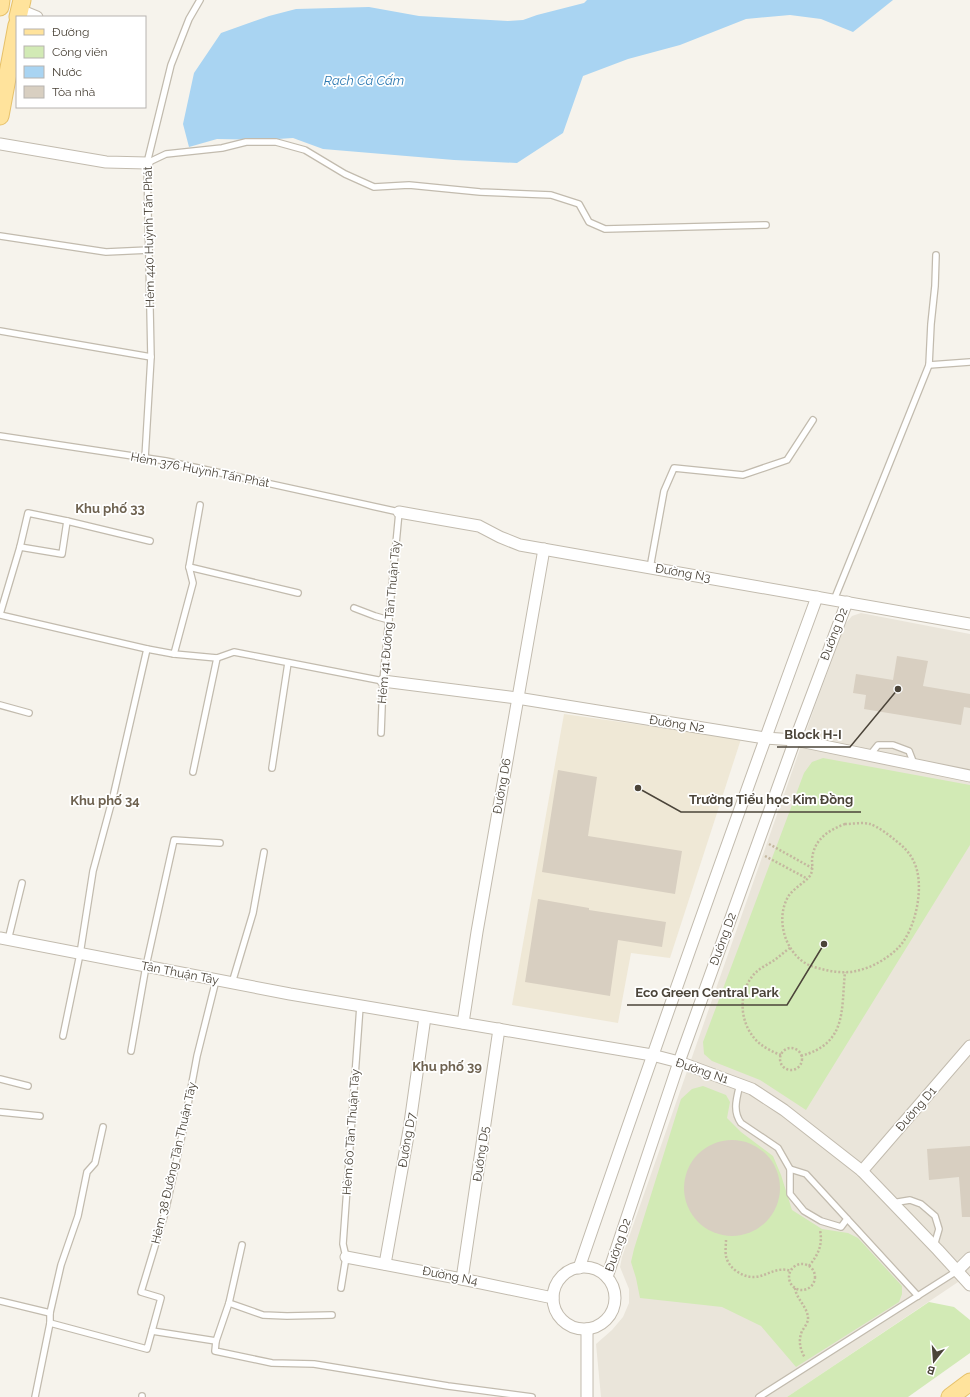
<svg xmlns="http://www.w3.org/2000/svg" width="970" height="1397" font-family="Raleway,sans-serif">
<rect width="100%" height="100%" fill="#f6f3ec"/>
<polygon fill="#eae5da" points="861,613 970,634 970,1274 787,1397 601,1397 596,1344 612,1330 623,1317 629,1303 629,1289 620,1267 622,1257 815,706 846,623 852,616"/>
<polygon fill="#efe8d6" points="564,714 741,739 670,958 631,953 618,1023 512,1005"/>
<g fill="#d2eab5">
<polygon points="823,758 970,785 970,845 806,1110 760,1080 712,1061 704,1054 703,1042 804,773 812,762"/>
<polygon points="703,1086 726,1095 730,1102 727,1118 741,1132 773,1156 781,1175 792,1210 822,1229 848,1233 858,1238 902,1286 902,1294 899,1302 796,1367 761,1326 722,1307 640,1298 636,1278 631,1262 634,1249 681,1099 692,1089"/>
<polygon points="929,1302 954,1307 970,1320 970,1353 908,1397 787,1397"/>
</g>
<polygon fill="#a9d4f2" points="587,0 893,0 853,32 821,19 790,15 746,19 680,45 628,59 583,76 563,133 517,163 454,160 323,149 293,138 262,140 217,139 189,147 183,124 194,73 221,33 269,16 296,9 369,7 419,16 508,21 523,20 537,15 584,3"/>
<g fill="#d8cfc1">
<polygon points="897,656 928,661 923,686 970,694 970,708 964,707 961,725 864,709 866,695 853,693 856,674 893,680"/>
<polygon points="558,770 597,777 588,836 682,851 675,894 542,872"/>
<polygon points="538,899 589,908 589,910 666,922 662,947 618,940 610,996 525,982"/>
<circle cx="732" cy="1188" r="48"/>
<polygon points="970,1146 970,1217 962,1217 959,1177 929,1180 927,1149"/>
</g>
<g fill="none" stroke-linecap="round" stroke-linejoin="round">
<g stroke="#c2bbae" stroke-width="8">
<g id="lane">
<polyline points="147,163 166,154 222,148 246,142 276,142 305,150 345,174 374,187 409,185 480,192 551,195 579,204 589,222 605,229 766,225"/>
<polyline points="0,236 106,252 149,250"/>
<polyline points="0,331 151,357"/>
<polyline points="929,365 970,362"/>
<polyline points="0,436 166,461 399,512 383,681 381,733"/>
<polyline points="145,458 151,357 147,163 171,65 189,19 200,0"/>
<polyline points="20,547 62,554 67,521 150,541"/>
<polyline points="189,567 298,593"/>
<polyline points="650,568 664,491 674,468 743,475 787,460 813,420"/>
<polyline points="834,600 884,477 929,365 931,324 935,286 936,255"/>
<polyline points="354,608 375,616 389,620"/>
<polyline points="0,614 20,547 28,513 67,521"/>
<polyline points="0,615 147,649 174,654 217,658 234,652 383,681"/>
<polyline points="174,654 193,583 189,567 200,505"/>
<polyline points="0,705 29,713"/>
<polyline points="870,755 878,745 893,745 909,751 914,764"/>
<polyline points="272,768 288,663"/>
<polyline points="193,772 217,658"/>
<polyline points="8,940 22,883"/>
<polyline points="232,983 253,913 264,852"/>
<polyline points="63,1036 80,954 93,871 113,797 147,649"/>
<polyline points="131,1051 146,966 174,840 220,843"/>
<polyline points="0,1079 28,1086"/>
<path d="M740,1084C737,1097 732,1111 741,1123L778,1148L790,1169L806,1174L918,1296"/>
<polyline points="0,1112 40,1116"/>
<polyline points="790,1169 790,1194 804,1211 821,1221 841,1227 847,1219"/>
<polyline points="892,1203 910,1200 921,1204 935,1216 939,1229 934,1246"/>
<polyline points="242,1245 229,1303 216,1341 215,1351 272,1363 314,1364 448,1386 532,1397"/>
<polyline points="341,1288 346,1257 343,1244 360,1006"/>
<polyline points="0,1301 50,1313"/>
<polyline points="229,1303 263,1315 287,1316 332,1315"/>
<polyline points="50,1323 147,1349 161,1298 141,1292 165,1213 184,1126 197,1056 216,980"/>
<polyline points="152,1331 216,1341"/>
<polyline points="35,1397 50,1323 50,1313 61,1265 78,1216 87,1172 95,1163 103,1127"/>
<polyline points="142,1397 142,1396"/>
<polyline points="759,1397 957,1271"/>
</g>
</g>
<g stroke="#c2bbae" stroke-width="13">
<g id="street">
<polyline points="20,10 37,17"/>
<polyline points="0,144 106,162 147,163"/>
<polyline points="399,512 479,526 500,537 520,545 970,624"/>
<polyline points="383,681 517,698 765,738 795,740 970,776"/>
<polyline points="0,938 290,994 652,1055 679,1062 752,1089 784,1110 862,1171 938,1250 970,1285"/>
<polyline points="463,1023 477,932 544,549"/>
<polyline points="862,1171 970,1046"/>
<polyline points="346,1257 462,1279 553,1298"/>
<polyline points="385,1264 409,1130 425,1017"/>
<circle cx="584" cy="1298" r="31"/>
<path d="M579,1268C656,1044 735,820 817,597"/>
<polyline points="957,1271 970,1258"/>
<polyline points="607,1277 679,1062 795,740 847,602"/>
<polyline points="462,1279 499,1029"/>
<polyline points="587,1329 587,1397"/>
</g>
</g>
<g stroke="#e6c16a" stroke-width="19">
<g id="primary">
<polyline points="0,7 1,0"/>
<polyline points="18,17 22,0"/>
<polyline points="0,116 17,25"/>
<polyline points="950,1397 970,1382"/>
</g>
</g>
<g stroke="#c4b79f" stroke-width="2.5" stroke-dasharray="2 2" stroke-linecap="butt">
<path d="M845,824C853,824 863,822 870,824C877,826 889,835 895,840C903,846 909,852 913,860C926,883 916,930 898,948C887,959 871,968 856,971C842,974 828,971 814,967C787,959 774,921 788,897C793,888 808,881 811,874C813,869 812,864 812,859C814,839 829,830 845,824Z"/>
<polyline points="769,844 812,868"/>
<polyline points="765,856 806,878"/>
<circle cx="791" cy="1059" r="11"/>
<path d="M781,1055C773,1052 765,1048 759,1043C741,1027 737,998 751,978C756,970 765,966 773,961C779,957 784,952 790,948"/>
<path d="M801,1056C847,1043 841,1012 845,972"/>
<path d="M726,1240C726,1245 725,1251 726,1256C728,1268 743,1278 755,1277C768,1276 776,1266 791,1271"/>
<circle cx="802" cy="1277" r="13"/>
<path d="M809,1266C818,1255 823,1245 820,1230"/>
<path d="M795,1288C796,1299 809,1308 808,1320C807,1324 804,1328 802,1331C798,1341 800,1349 805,1358"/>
</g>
<use href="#lane" stroke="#fff" stroke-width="5.5"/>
<use href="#street" stroke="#fff" stroke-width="11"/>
<use href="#primary" stroke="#ffe39c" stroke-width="17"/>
</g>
<g text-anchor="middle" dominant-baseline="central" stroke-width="3.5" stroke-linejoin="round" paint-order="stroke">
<g font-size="12" fill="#4b4439" stroke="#fff">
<text transform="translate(149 237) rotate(-91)">Hẻm 440 Huỳnh Tấn Phát</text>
<text transform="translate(200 470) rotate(11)">Hẻm 376 Huỳnh Tấn Phát</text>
<text transform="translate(683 573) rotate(10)">Đường N3</text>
<text transform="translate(389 622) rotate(-85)">Hẻm 41 Đường Tân Thuận Tây</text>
<text transform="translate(834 634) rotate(-69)">Đường D2</text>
<text transform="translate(677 724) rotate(9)">Đường N2</text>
<text transform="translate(502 786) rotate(-80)">Đường D6</text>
<text transform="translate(723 939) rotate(-70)">Đường D2</text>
<text transform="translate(180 973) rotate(11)">Tân Thuận Tây</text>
<text transform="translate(702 1071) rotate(19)">Đường N1</text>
<text transform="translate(916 1109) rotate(-49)">Đường D1</text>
<text transform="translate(351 1132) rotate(-86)">Hẻm 60 Tân Thuận Tây</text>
<text transform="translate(407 1140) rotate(-80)">Đường D7</text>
<text transform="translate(481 1154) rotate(-82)">Đường D5</text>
<text transform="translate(174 1163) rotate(-77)">Hẻm 38 Đường Tân Thuận Tây</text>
<text transform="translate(618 1245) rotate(-71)">Đường D2</text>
<text transform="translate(450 1276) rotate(11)">Đường N4</text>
</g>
<g font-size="13" font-style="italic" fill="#2e7ab2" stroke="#fff">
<text x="364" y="80">Rạch Cả Cấm</text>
</g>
<g font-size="13" font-weight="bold" fill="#6e6250" stroke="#fff">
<text x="110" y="508">Khu phố 33</text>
<text x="105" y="800">Khu phố 34</text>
<text x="447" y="1066">Khu phố 39</text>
</g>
</g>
<path fill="none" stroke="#4b4439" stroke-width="1.5" d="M898 689L850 747H777M638 788L681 812H861M824 944L787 1005H627"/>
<g fill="#4b4439" stroke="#fff" stroke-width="1.5">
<circle cx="898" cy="689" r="4"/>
<circle cx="638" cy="788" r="4"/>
<circle cx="824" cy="944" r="4"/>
</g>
<g font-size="13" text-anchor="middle" font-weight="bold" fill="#4b4439" stroke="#fff" stroke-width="3.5" stroke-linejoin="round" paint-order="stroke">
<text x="813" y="739">Block H-I</text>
<text x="771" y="804">Trường Tiểu học Kim Đồng</text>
<text x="707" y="997">Eco Green Central Park</text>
</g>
<rect x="16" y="16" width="130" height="92" fill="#ffffff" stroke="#b7b4b0"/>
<rect x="24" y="29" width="20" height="6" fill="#ffe39c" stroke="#b7b4b0"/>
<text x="52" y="36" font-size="12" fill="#4b4439">Đường</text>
<rect x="24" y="46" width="20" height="12" fill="#d2eab5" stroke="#b7b4b0"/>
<text x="52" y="56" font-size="12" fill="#4b4439">Công viên</text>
<rect x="24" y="66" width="20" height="12" fill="#a9d4f2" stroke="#b7b4b0"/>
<text x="52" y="76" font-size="12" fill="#4b4439">Nước</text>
<rect x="24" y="86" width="20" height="12" fill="#d8cfc1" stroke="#b7b4b0"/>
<text x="52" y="96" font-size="12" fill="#4b4439">Tòa nhà</text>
<g transform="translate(934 1361) rotate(197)" stroke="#ffffff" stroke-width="3" paint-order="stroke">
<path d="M0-3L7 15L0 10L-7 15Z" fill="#4b4439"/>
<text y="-6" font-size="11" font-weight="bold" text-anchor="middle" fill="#4b4439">B</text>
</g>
</svg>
